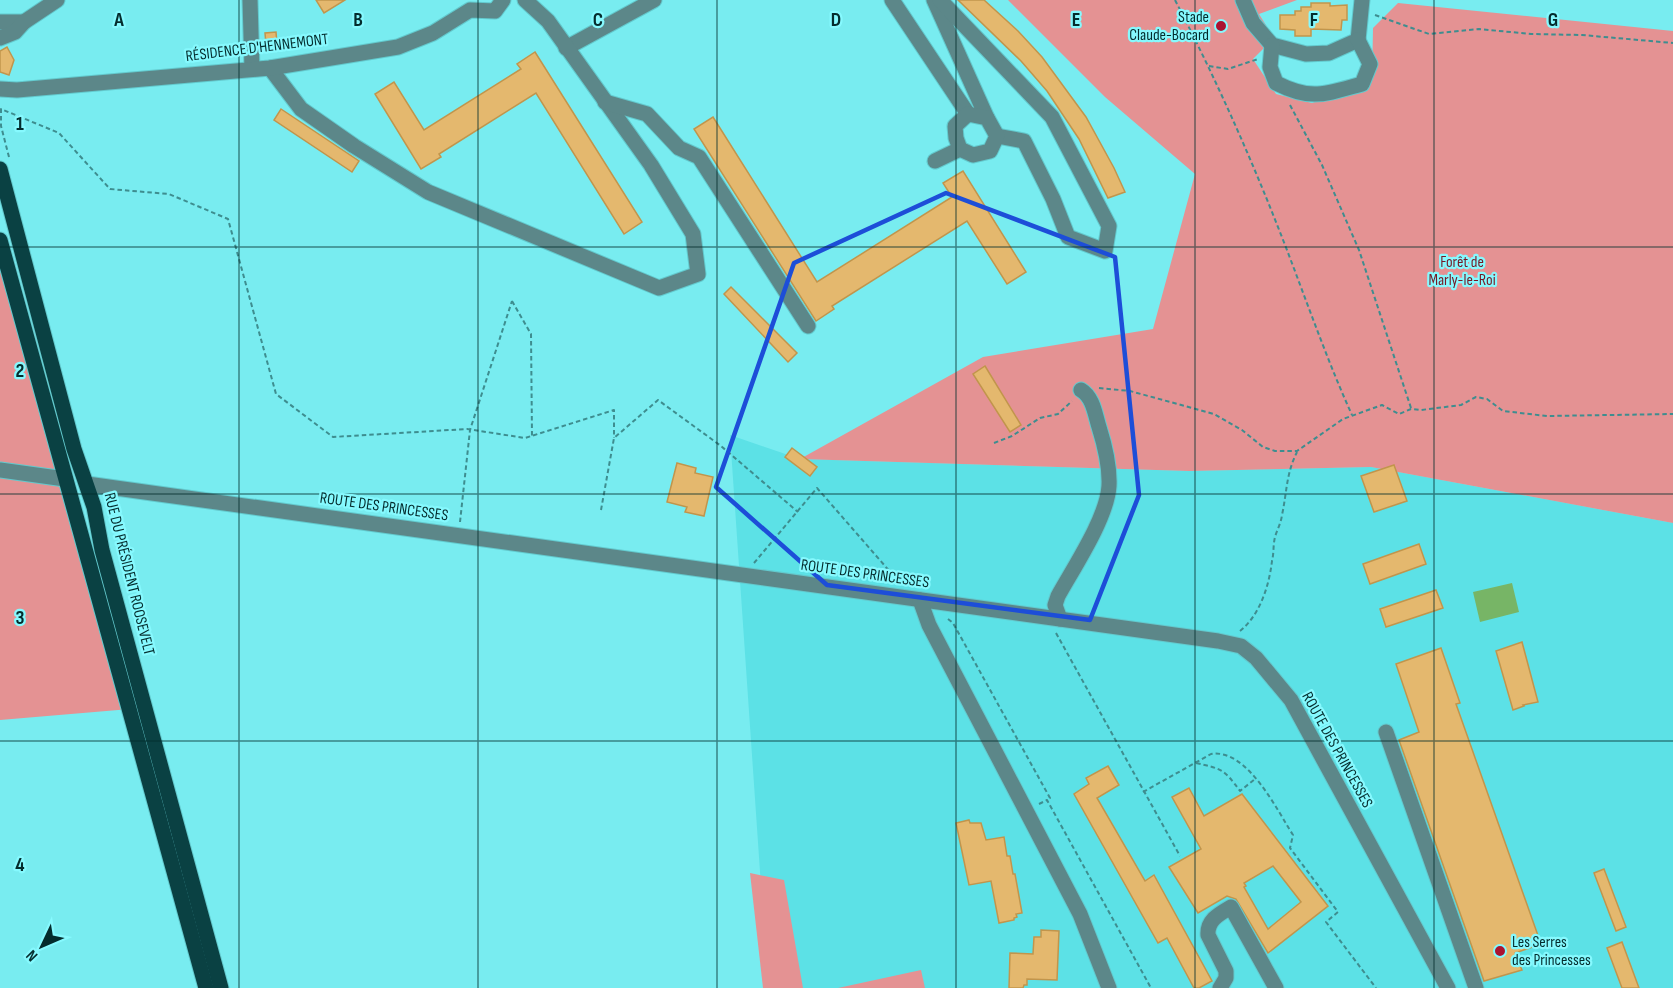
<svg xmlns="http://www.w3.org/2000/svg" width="1673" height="988" font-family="'Sofia Sans Condensed',sans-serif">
<rect width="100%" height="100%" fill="#78ecf0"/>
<polygon fill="#5ce1e6" points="730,435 800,459 1189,471 1371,467 1673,523 1673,988 768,988"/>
<g fill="#e49293">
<polygon points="1008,0 1297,0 1259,14 1274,38 1253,59 1276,94 1312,103 1372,82 1373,28 1398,3 1673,31 1673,523 1371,467 1189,471 800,459 983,357 1153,329 1195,174 1105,97"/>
<polygon points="0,259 130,709 0,720"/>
<polygon points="750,873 784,880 803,988 763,988"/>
<polygon points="921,970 925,988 838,988"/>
</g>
<polygon fill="#77b566" points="1512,583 1519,612 1480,622 1473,592"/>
<g fill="#e4b86e" stroke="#c1954c" stroke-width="1.5" fill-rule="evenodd">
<polygon points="316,0 345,0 324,13"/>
<polygon points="958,0 984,0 1018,31 1042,57 1086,117 1114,168 1125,192 1108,198 1079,139 1047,91 1021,61"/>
<polygon points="1311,3 1330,3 1330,6 1347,5 1347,20 1342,20 1341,30 1311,29 1311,36 1295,36 1295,30 1280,29 1280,15 1295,15 1295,11 1301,11 1301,7 1311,7"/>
<polygon points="276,32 277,44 266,45 265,33"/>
<polygon points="7,47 14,60 9,75 0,72 0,51"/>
<polygon points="535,52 642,222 624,234 536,93 439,154 441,157 421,169 375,94 394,82 424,130 521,69 517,64"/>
<polygon points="281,109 359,161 352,172 274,120"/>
<polygon points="713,117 817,282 952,197 943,183 963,171 1026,272 1007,284 967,221 832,306 834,309 816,321 694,129"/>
<polygon points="731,287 797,353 788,362 724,294"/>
<polygon points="985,366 1021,425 1010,432 973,374"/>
<polygon points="792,448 817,467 810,476 785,457"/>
<polygon points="677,463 696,468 695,473 713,477 704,516 685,512 687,507 667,502"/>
<polygon points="1394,465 1407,501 1374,512 1361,476"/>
<polygon points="1419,544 1426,564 1370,584 1363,564"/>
<polygon points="1436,590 1443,608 1386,627 1380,609"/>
<polygon points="1522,642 1538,702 1523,705 1524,706 1513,710 1496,651"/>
<polygon points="1441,648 1460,703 1456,704 1541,944 1515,953 1522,970 1484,981 1399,740 1419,732 1396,664"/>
<polygon points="1108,766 1119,785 1097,798 1145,881 1154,875 1212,981 1199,988 1194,988 1167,938 1158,943 1074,794 1089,784 1086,778"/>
<path d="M1189,788L1204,816L1242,794L1328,906L1268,953L1236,899L1227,896L1198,913L1169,867L1201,849L1172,797ZM1273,866L1301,902L1268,929L1244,887L1246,886L1244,883Z"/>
<polygon points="969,820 970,823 981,823 986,840 1004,837 1007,856 1010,856 1013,874 1015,874 1022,913 1016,914 1017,917 1014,918 1014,920 999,923 991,881 969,885 956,823"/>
<polygon points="1604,869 1626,927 1616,931 1594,873"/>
<polygon points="1041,930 1059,931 1057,980 1027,979 1027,985 1024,985 1023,988 1009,988 1010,953 1033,954 1034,937 1041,937"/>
<polygon points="1622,942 1639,988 1622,988 1607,948"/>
</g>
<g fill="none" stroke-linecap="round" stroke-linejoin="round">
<g stroke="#63c9cd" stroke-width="17">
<g id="minor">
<polyline points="250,0 252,69"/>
<polyline points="892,0 968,114"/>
<polyline points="934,0 987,118"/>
<polyline points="940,0 1052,117 1109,226 1105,251 1068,237 1053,199 1024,141 997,136"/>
<polyline points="1243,0 1253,23 1272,45 1306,54 1329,53 1358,40 1362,0"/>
<polyline points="0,22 24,22"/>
<polyline points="0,38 15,32 24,22 57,0"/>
<path d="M1272,45L1270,67L1276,83C1311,101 1325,94 1362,84L1370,64L1358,40"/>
<polyline points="566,48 654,0"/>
<polyline points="270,68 301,109 354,146 428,192 659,288 698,274 693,234 651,165 548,21 525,0"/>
<polyline points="0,89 17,90 270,68 398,47 433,33 470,10 495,11 503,0"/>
<polyline points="605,102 647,114 679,148 699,157 808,326"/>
<polyline points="935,161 960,149 973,155 990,151 997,136 987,118 968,114 955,126 956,138 960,149"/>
<polyline points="0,470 65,479"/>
<polyline points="87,484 1218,641 1241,646 1256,658 1291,700 1448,988"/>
<polyline points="920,600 929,625 1080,914 1109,988"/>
<path d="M1060,619L1055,605L1058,596C1074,567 1107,518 1109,486C1110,466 1105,446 1099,427C1095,414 1093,397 1081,390"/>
<polyline points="1386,732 1476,988"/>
<path d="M1220,988L1226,978V971L1208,935C1207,920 1219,914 1231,907L1276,988"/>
</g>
</g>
<g stroke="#63c9cd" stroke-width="17">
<g id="major">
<polyline points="0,169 74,449 94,507 102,550 221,988"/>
<polyline points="0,240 206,988"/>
</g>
</g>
<g stroke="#3e8d8f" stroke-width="2" stroke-dasharray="4.5 3" stroke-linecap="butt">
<path d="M1175,0C1216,79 1253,162 1285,245C1307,302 1327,360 1352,415"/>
<polyline points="1375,15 1429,34 1479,29 1531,34 1582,35 1673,43"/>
<polyline points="1209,66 1228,69 1258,59"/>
<polyline points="1290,105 1322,165 1359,250 1411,408"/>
<polyline points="9,157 1,126 1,109 59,133 110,189 169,194 228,219 276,394 333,437 467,429 525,438 614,410 614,438"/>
<polyline points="512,301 531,334 532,436"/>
<polyline points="1099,388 1130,391 1214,414 1242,430 1263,447 1275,451 1297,451 1343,419 1382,405 1399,414 1411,409 1421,410 1461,405 1476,397 1487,399 1503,411 1547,416 1673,414"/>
<polyline points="994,443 1012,436 1040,418 1058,414 1072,401"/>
<polyline points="601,510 614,438 658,400 721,446 798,512"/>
<polyline points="460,522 470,430 512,301"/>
<polyline points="754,563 817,488 899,582"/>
<polyline points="948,619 953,623 1050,798 1047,800"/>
<path d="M1240,631C1260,615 1269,586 1272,561C1274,553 1273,545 1275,537C1277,530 1281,523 1282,515C1287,492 1286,474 1297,452"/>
<polyline points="1056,633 1180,856"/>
<path d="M1196,763C1222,769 1224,769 1240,791L1255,779"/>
<path d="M1143,792L1211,754C1247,748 1277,810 1293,835L1290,848L1338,912L1326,922L1376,988"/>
<polyline points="1039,804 1047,800 1151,988"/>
</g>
<use href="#minor" stroke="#5c8789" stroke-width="15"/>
<use href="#major" stroke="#0a4143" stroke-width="15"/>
</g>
<path fill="none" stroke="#1d4ed8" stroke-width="4.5" stroke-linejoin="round" d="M946,193L1115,257L1139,495L1090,620L827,585L716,487L794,263Z"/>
<path fill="none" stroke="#042c2d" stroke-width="1.5" stroke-opacity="0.55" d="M239,0V988M478,0V988M717,0V988M956,0V988M1195,0V988M1434,0V988M0,247H1673M0,494H1673M0,741H1673"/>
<g fill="#aa1331" stroke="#86f9fe" stroke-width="2">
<circle cx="1221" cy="26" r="6"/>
<circle cx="1500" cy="951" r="6"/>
</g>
<g text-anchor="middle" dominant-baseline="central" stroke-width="4.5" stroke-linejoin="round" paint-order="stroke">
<g font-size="16" fill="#042c2d" stroke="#86f9fe" text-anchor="end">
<text x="1209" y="17">Stade<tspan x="1209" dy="18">Claude-Bocard</tspan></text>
<text x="1512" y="942" text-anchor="start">Les Serres<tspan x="1512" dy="18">des Princesses</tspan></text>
</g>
<g font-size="16" fill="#042c2d" stroke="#86f9fe">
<text transform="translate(257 48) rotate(-7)">RÉSIDENCE D'HENNEMONT</text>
<text transform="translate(384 507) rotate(8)">ROUTE DES PRINCESSES</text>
<text transform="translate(129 574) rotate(76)">RUE DU PRÉSIDENT ROOSEVELT</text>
<text transform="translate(865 574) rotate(8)">ROUTE DES PRINCESSES</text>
<text transform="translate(1337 750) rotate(61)">ROUTE DES PRINCESSES</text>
</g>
<g font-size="16" fill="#751925" stroke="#86f9fe">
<text x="1462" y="262">Forêt de<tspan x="1462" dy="18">Marly-le-Roi</tspan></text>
</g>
</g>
<g font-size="20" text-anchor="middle" font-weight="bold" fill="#042c2d" stroke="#86f9fe" stroke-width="4.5" stroke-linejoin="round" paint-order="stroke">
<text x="119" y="26">A</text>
<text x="358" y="26">B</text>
<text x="598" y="26">C</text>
<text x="836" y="26">D</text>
<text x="1076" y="26">E</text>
<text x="1314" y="26">F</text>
<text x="1553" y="26">G</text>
<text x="20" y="130">1</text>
<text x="20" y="377">2</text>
<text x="20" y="624">3</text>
<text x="20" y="871">4</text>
</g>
<g transform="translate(42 946) rotate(226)" stroke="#86f9fe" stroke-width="4.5" paint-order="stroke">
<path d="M0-4.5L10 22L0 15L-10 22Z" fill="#042c2d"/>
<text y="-9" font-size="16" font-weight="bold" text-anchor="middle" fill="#042c2d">N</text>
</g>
</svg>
